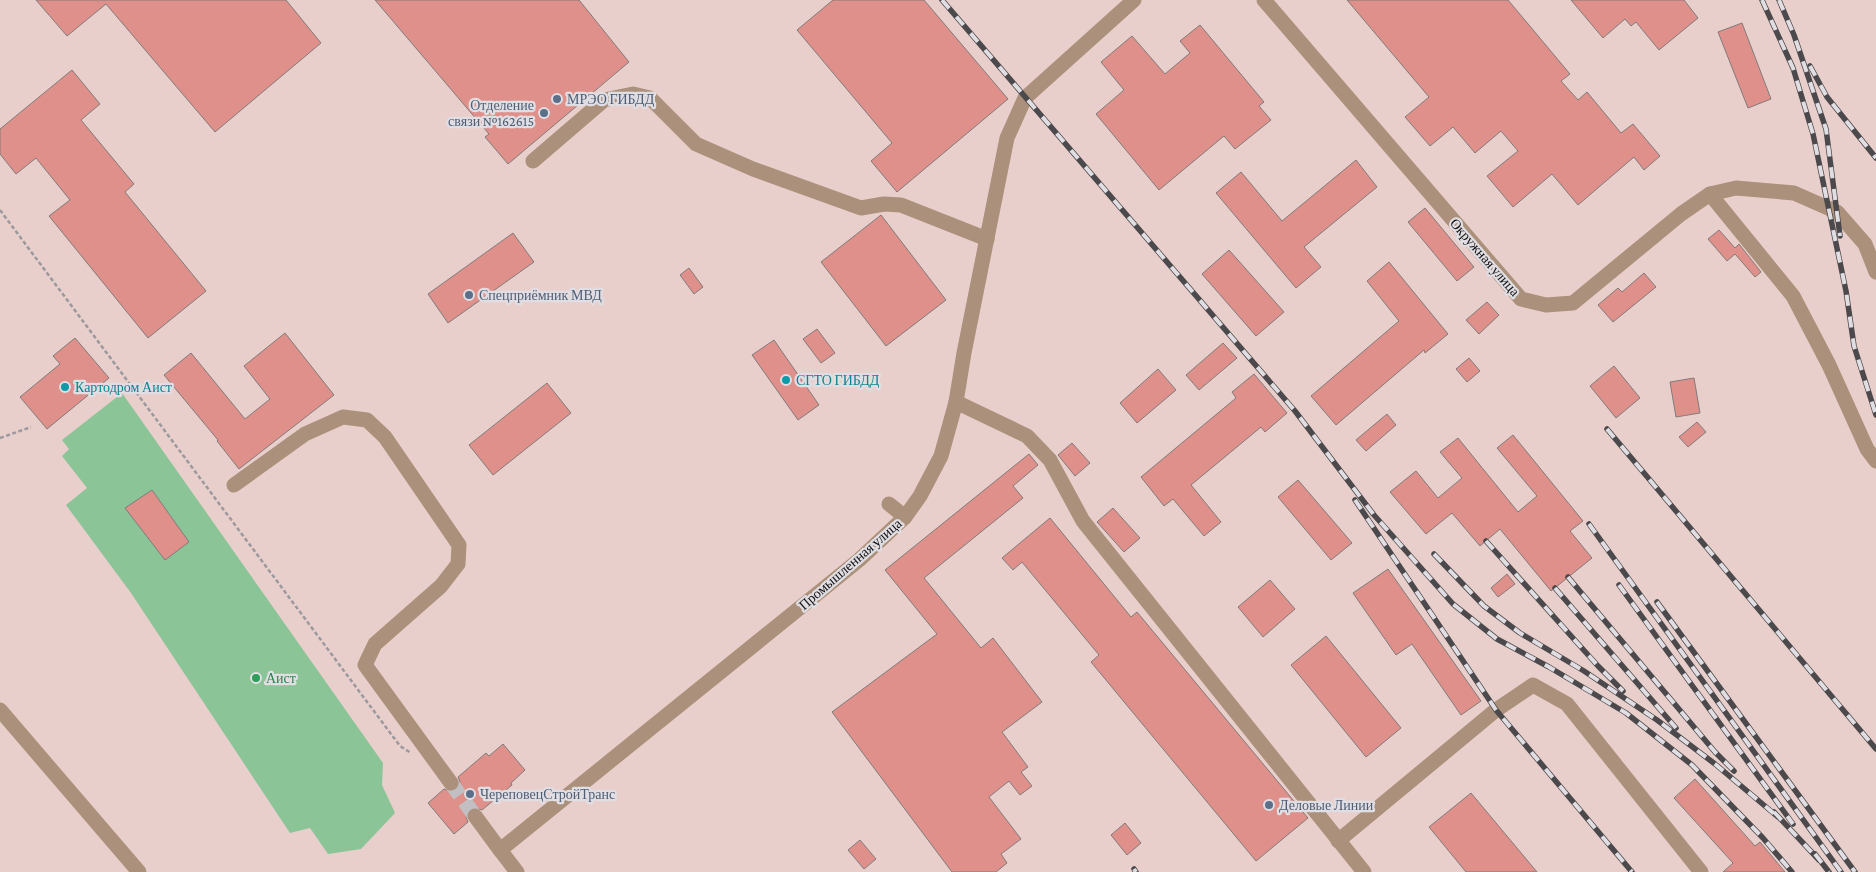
<svg xmlns="http://www.w3.org/2000/svg" width="1876" height="872" font-family="'Crimson Pro',serif">
<rect width="100%" height="100%" fill="#e1dee3"/>
<rect fill="#e9cfcb" x="0" y="0" width="1876" height="872"/>
<polygon fill="#8ac497" points="122,393 383,763 382,785 395,813 361,849 328,854 310,828 290,833 131,593 66,505 87,488 62,456 69,449 62,440"/>
<g fill="#e0908a" stroke="#807b7a">
<polygon points="36,0 286,0 321,43 215,132 106,4 67,36"/>
<polygon points="375,0 579,0 629,62 508,164 485,137 489,134"/>
<polygon points="833,0 924,0 1008,99 897,192 871,161 892,143 797,30"/>
<polygon points="1347,0 1508,0 1570,74 1561,81 1578,100 1587,92 1621,133 1633,124 1660,156 1644,170 1634,157 1578,205 1552,174 1513,207 1487,176 1518,151 1501,131 1475,153 1453,127 1430,146 1405,117 1429,97"/>
<polygon points="1571,0 1684,0 1698,18 1659,50 1636,22 1631,26 1625,19 1603,38"/>
<polygon points="1742,23 1771,99 1748,108 1718,32"/>
<polygon points="1200,25 1264,102 1259,106 1271,120 1235,149 1224,136 1159,190 1096,114 1124,90 1101,62 1132,36 1165,74 1190,53 1180,41"/>
<polygon points="72,70 100,104 81,120 134,184 125,192 206,291 148,338 49,216 70,200 36,158 16,174 0,154 0,129"/>
<polygon points="1356,160 1377,187 1304,247 1321,267 1296,288 1216,193 1241,172 1282,221"/>
<polygon points="1425,208 1474,267 1457,281 1408,222"/>
<polygon points="881,215 946,300 886,346 821,262"/>
<polygon points="1719,230 1735,248 1739,244 1761,272 1755,277 1735,254 1727,261 1708,239"/>
<polygon points="513,233 534,262 448,323 428,294"/>
<polygon points="1229,250 1284,312 1256,336 1202,274"/>
<polygon points="1389,262 1448,334 1425,353 1424,350 1336,425 1311,396 1399,321 1367,281"/>
<polygon points="689,268 703,287 694,294 680,275"/>
<polygon points="1644,273 1656,287 1613,322 1598,305 1618,288 1622,292"/>
<polygon points="1487,302 1499,315 1479,334 1466,320"/>
<polygon points="817,329 835,353 821,363 803,339"/>
<polygon points="285,333 334,395 239,469 217,441 218,440 164,375 191,353 245,419 270,399 244,366"/>
<polygon points="75,338 109,378 47,429 20,397 60,364 53,356"/>
<polygon points="774,340 819,405 798,420 752,355"/>
<polygon points="1223,343 1237,358 1199,390 1186,375"/>
<polygon points="1469,358 1480,371 1467,382 1456,369"/>
<polygon points="1614,366 1640,398 1616,418 1590,386"/>
<polygon points="1158,369 1176,390 1137,423 1120,403"/>
<polygon points="1254,374 1287,413 1265,432 1261,427 1191,485 1221,522 1204,536 1173,499 1164,506 1141,477 1236,398 1232,392"/>
<polygon points="1694,378 1700,413 1676,417 1670,382"/>
<polygon points="547,383 571,413 493,475 469,445"/>
<polygon points="1387,414 1396,425 1366,451 1356,440"/>
<polygon points="1697,422 1706,432 1688,447 1679,437"/>
<polygon points="1513,435 1583,521 1570,531 1592,558 1551,591 1500,529 1480,546 1452,513 1426,534 1390,492 1416,471 1438,498 1462,478 1440,452 1458,438 1518,512 1537,496 1497,448"/>
<polygon points="1072,443 1090,463 1075,476 1058,455"/>
<polygon points="1029,454 1038,465 1013,486 1023,498 924,578 981,648 993,638 1042,702 1002,732 1028,767 1021,772 1032,786 1020,795 1009,781 989,797 1021,839 1001,854 1007,863 996,872 952,872 832,712 937,634 885,570"/>
<polygon points="1298,480 1352,543 1331,560 1278,497"/>
<polygon points="152,490 189,542 165,560 125,508"/>
<polygon points="1113,508 1140,538 1124,552 1097,522"/>
<polygon points="1050,518 1131,617 1137,612 1308,818 1256,861 1091,662 1099,655 1022,562 1013,570 1002,558"/>
<polygon points="1388,569 1481,701 1461,715 1412,644 1396,655 1353,593"/>
<polygon points="1507,574 1515,584 1498,597 1491,588"/>
<polygon points="1270,580 1295,609 1263,637 1238,607"/>
<polygon points="1326,636 1401,728 1366,757 1291,665"/>
<polygon points="503,744 525,770 511,783 512,785 482,810 474,807 469,809 466,817 468,822 454,834 428,803 444,789 452,792 457,790 460,782 458,777 486,753 489,756"/>
<polygon points="1695,779 1755,846 1760,842 1785,872 1723,872 1733,863 1674,798"/>
<polygon points="1471,793 1537,872 1466,872 1429,827"/>
<polygon points="1125,823 1141,843 1127,855 1111,835"/>
<polygon points="860,840 876,859 864,869 848,850"/>
</g>
<g fill="none" stroke-linecap="round" stroke-linejoin="round">
<polyline stroke="#c2bfc3" stroke-width="15" stroke-dasharray="15 8" stroke-linecap="butt" points="451,783 475,816"/>
<g stroke="#9b999d" stroke-width="2.5" stroke-dasharray="4 2.5" stroke-linecap="butt">
<polyline points="0,210 400,746 411,753"/>
<polyline points="0,438 31,427"/>
</g>
<g stroke="#ab917b" stroke-width="15">
<polyline points="1264,0 1521,299 1546,305 1573,303 1681,214 1710,194 1736,188 1794,193 1837,212 1865,244 1876,272"/>
<polyline points="533,161 604,100 633,94 650,98 696,144 753,169 861,208 884,204 901,205 987,239"/>
<polyline points="1710,194 1793,296 1829,365 1867,449 1876,461"/>
<polyline points="956,402 1027,436 1050,460 1083,521 1364,872"/>
<polyline points="234,485 305,434 343,417 367,420 385,437 459,545 458,564 441,586 375,644 365,665 451,783"/>
<polyline points="889,504 905,517"/>
<polyline points="0,710 139,872"/>
<polyline points="475,816 500,850"/>
<polyline points="1338,841 1496,710 1533,685 1567,704 1701,872"/>
<polyline points="517,872 500,850 859,560 905,517 920,496 941,456 956,402 964,353 1007,138 1025,98 1134,0"/>
</g>
<g stroke="#4b494b" stroke-width="5.5">
<g id="rail">
<polyline points="942,0 1295,411 1374,515 1453,604 1497,639 1549,667 1626,713 1692,765 1763,838 1792,872"/>
<polyline points="1762,0 1793,68 1813,134 1846,291 1854,346 1876,415"/>
<polyline points="1779,0 1794,35 1826,129 1840,236"/>
<polyline points="1810,66 1827,97 1876,158"/>
<polyline points="1607,429 1876,749"/>
<polyline points="1355,500 1496,710 1632,872"/>
<polyline points="1589,524 1841,872"/>
<polyline points="1486,541 1598,666 1623,691"/>
<polyline points="1434,554 1484,606 1520,633 1584,671 1657,720 1715,764 1778,817"/>
<polyline points="1568,577 1715,752 1734,771"/>
<polyline points="1619,585 1793,824"/>
<polyline points="1555,588 1676,728"/>
<polyline points="1657,602 1855,872"/>
<polyline points="1774,812 1819,860"/>
<polyline points="1815,854 1829,872"/>
<polyline points="1134,869 1136,872"/>
</g>
</g>
<use href="#rail" stroke="#e1dee3" stroke-width="4" stroke-dasharray="11" stroke-linecap="butt"/>
</g>
<g fill="#5c6f8a" stroke="#e1dee3" stroke-width="2">
<circle cx="557" cy="99" r="5"/>
<circle cx="544" cy="113" r="5"/>
<circle cx="469" cy="295" r="5"/>
<circle cx="470" cy="794" r="5"/>
<circle cx="1269" cy="805" r="5"/>
</g>
<g fill="#0f9aa8" stroke="#e1dee3" stroke-width="2">
<circle cx="786" cy="380" r="5"/>
<circle cx="65" cy="387" r="5"/>
</g>
<circle fill="#2e9e5b" stroke="#e1dee3" stroke-width="2" cx="256" cy="678" r="5"/>
<g text-anchor="middle" dominant-baseline="central" stroke-width="4.5" stroke-linejoin="round" paint-order="stroke">
<g font-size="14" fill="#4e5e75" stroke="#e1dee3" text-anchor="start">
<text x="567" y="99">МРЭО ГИБДД</text>
<text x="534" y="105" text-anchor="end">Отделение<tspan x="534" dy="16">связи №162615</tspan></text>
<text x="479" y="295">Спецприёмник МВД</text>
<text x="480" y="794">ЧереповецСтройТранс</text>
<text x="1279" y="805">Деловые Линии</text>
</g>
<g font-size="14" fill="#100f10" stroke="#e1dee3">
<text transform="translate(1485 257) rotate(49)">Окружная улица</text>
<text transform="translate(850 564) rotate(-41)">Промышленная улица</text>
</g>
<g font-size="14" fill="#0d838f" stroke="#e1dee3" text-anchor="start">
<text x="796" y="380">СГТО ГИБДД</text>
<text x="75" y="387">Картодром Аист</text>
</g>
<g font-size="14" fill="#27864d" stroke="#e1dee3" text-anchor="start">
<text x="266" y="678">Аист</text>
</g>
</g>
</svg>
